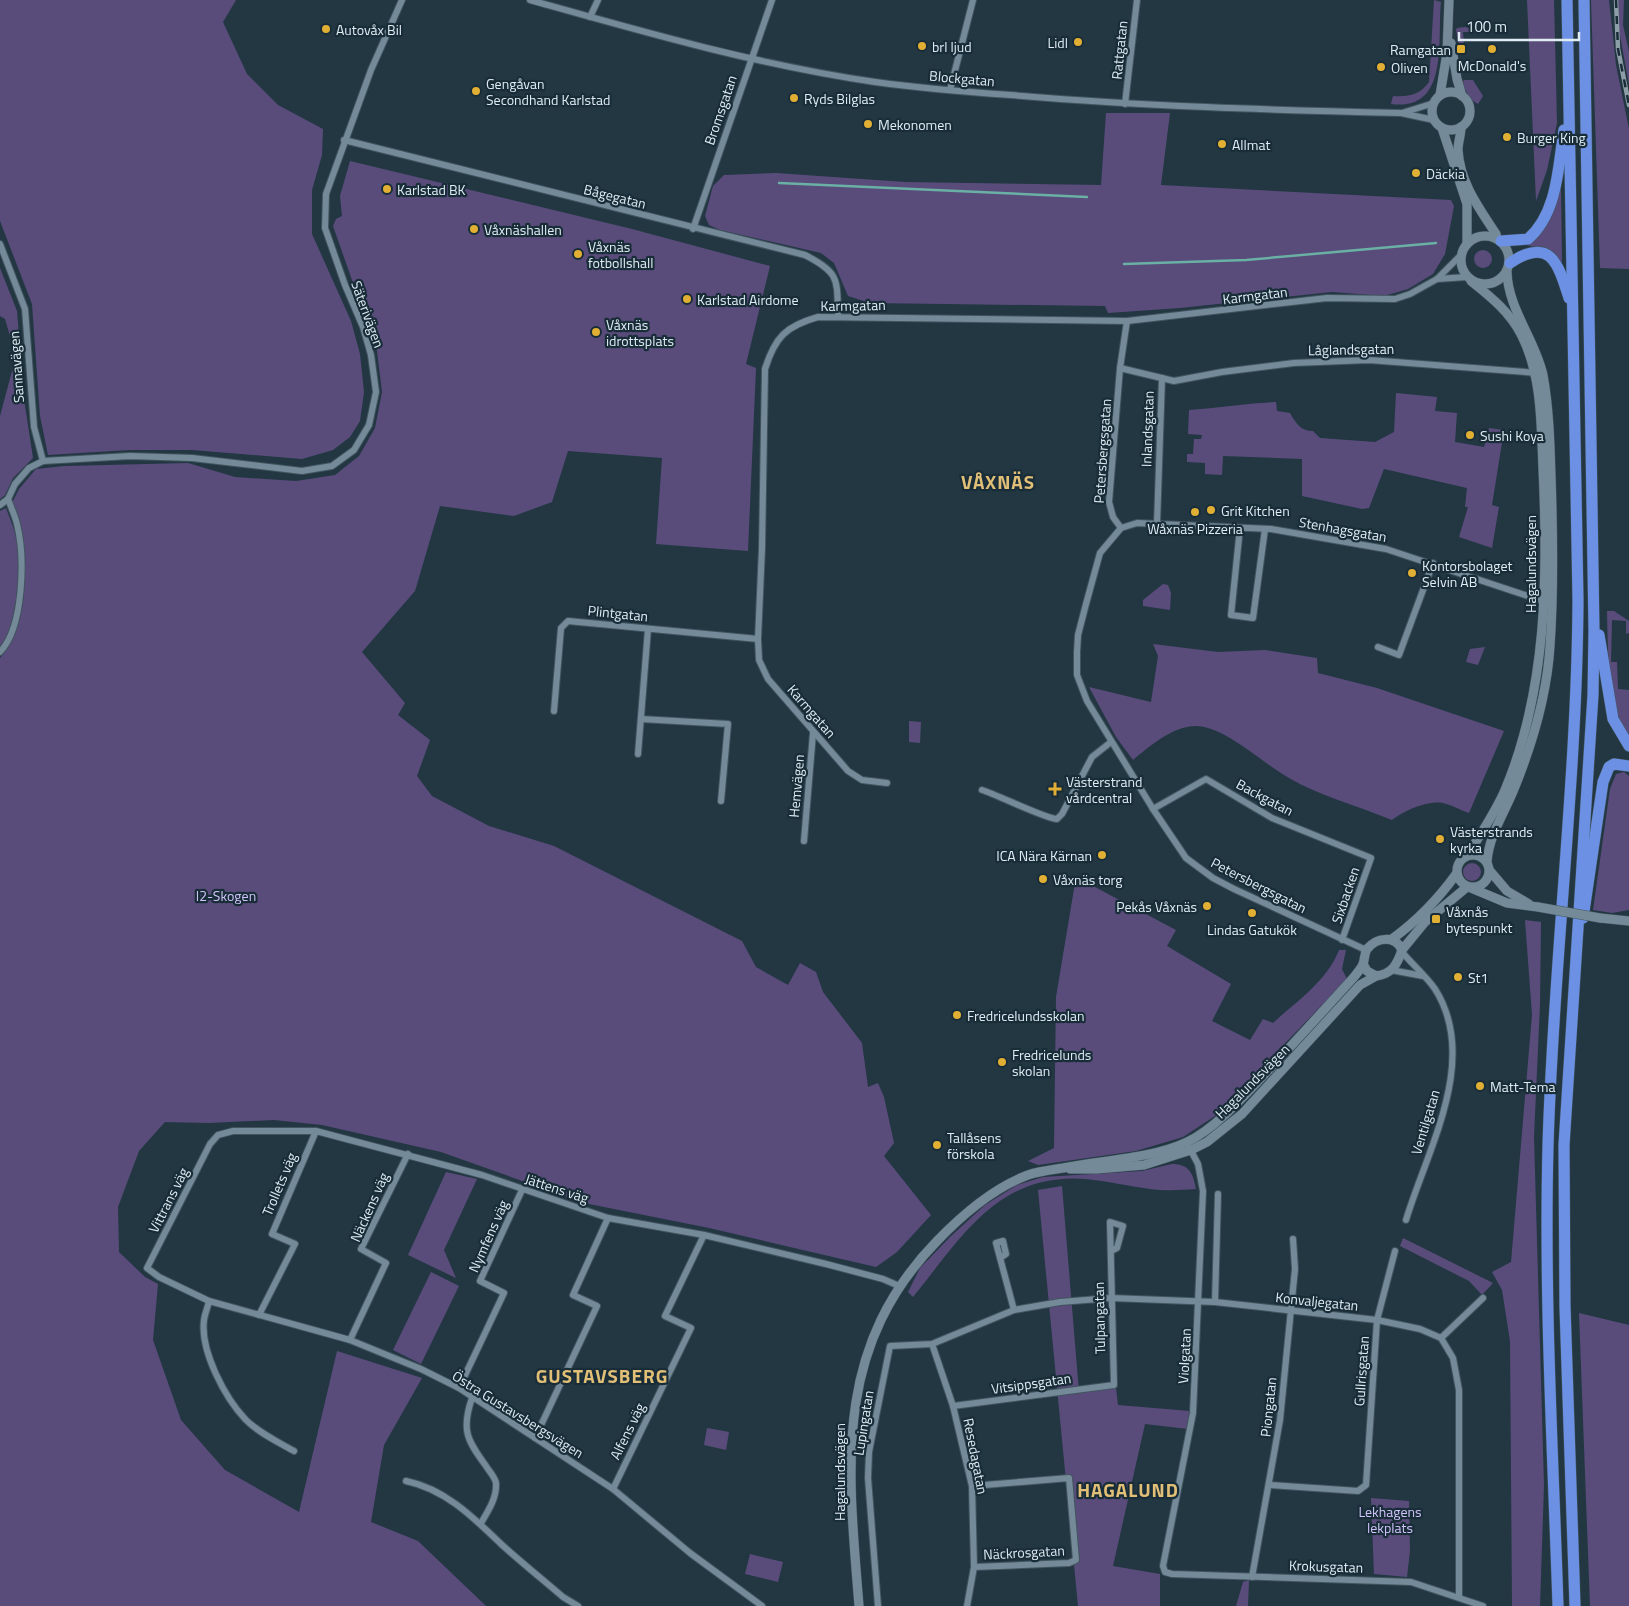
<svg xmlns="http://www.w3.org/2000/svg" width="1629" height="1606" font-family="'Titillium Web',sans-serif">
<rect width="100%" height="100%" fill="#233743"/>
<g fill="#594c7b">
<polygon points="0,0 236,0 223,22 247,74 278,105 323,129 322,155 312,190 312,234 351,321 360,354 364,392 360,421 350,437 333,450 302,459 192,450 129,450 48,455 40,416 32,304 0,221"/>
<path d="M1434,0L1441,2C1437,40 1450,112 1391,104L1393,96C1408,97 1420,95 1429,82Z"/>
<polygon points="1527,0 1554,0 1557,123 1547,170 1536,201"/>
<polygon points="1591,0 1609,0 1616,65 1629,129 1629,269 1600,268"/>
<polygon points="1618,0 1624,0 1623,25 1629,52 1629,85 1619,30"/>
<polygon points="1465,27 1475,29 1475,32 1463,32 1464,45 1459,45 1456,30 1457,28"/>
<polygon points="1464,80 1473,80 1483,96 1478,104 1470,99 1462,83"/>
<polygon points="1106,113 1170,113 1161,185 1451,200 1454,206 1445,254 1433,274 1408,289 1384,296 1332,292 1180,308 1108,313 1105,306 870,303 848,296 834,263 821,253 720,230 709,225 705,216 713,186 724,175 776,173 905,182 1101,185"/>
<path d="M350,161L632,229L770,266L746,364L756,368L748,551L656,544L662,458L568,451L552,502L514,516L440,506L415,591L362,652L405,703L398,715L430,740L417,776L432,796L489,826L554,846L742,941L756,967L788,985L800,963L816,972L823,992L862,1043L868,1087L878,1083L884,1097L894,1143L884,1156L931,1215L897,1252L876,1267L709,1228L584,1203L441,1152L322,1125L274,1120L209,1123L165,1122L139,1151L118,1207L119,1252L145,1277L158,1284L153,1340L181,1420L225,1470L299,1512L337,1351L422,1378L384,1445L371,1522L418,1541L486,1606H0V658C33,622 28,546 12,503L19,489L36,469L64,466L188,463L235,477L296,481L335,475L359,456L375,428L382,392L377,351L333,226L336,219L342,216L340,196Z"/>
<polygon points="1561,184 1562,262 1545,249 1526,245"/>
<circle cx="1483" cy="259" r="9"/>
<polygon points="0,268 17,311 24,399 33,458 13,478 5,495 0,499 0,416 16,356 5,319 0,316"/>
<path d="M1396,393L1437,397L1435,411L1457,413L1455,442L1484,447L1489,428L1504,430L1492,505L1499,507L1492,548L1459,537L1468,507H1465L1467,488L1384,469L1369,508L1362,509L1302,496V459L1223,456L1222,475L1205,474V463L1187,462V454H1193L1194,439H1201L1202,435L1188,434L1189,410C1218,408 1247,403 1276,402L1277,411L1290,413C1296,423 1300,431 1313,431L1320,438L1375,442L1394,432Z"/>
<path d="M6,508C10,519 15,530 17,542C21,566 17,629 0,648V511Z"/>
<polygon points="1163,584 1168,585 1171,593 1170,610 1143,606 1143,600"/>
<path d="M1607,611H1614L1629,621V633L1626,634V621L1612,620L1611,662H1617L1618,689L1629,690V736C1607,708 1608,647 1607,611Z"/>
<path d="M1153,644L1218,652L1265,650L1317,658L1318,673L1377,688L1504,731L1469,813C1460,810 1452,805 1443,803C1428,800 1403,811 1392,820C1358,806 1320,796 1289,778C1264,764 1232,733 1204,727C1178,721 1150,746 1133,760L1116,737L1089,687L1151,702L1158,656Z"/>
<polygon points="1485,647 1478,665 1466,662 1470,649"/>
<polygon points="909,721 921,722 920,743 909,742"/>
<polygon points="1624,772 1629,776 1629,910 1612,913 1593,910 1610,789 1616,774"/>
<circle cx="1472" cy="872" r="9"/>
<path d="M1076,877L1176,930L1167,946L1231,984L1212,1021L1250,1040L1263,1019L1273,1023C1296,1002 1328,980 1339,950H1346L1342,969L1347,979L1215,1116L1183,1137L1136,1151L1038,1165L1028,1161L1054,1148L1056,997Z"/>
<polygon points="1525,920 1541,922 1540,1004 1534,1137 1544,1485 1540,1606 1512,1606 1510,1341 1502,1290 1492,1272 1511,1262 1532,1015"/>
<path d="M1172,1164C1189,1164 1193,1173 1196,1189C1180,1190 1165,1191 1150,1189C1128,1186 1107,1181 1086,1179C998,1172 962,1237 913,1297L908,1292L920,1268L951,1236L985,1205L1017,1185L1043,1177L1142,1171Z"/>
<polygon points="446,1172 477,1179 444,1250 456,1278 408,1255"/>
<polygon points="1062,1186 1079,1392 1116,1388 1118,1405 1190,1411 1188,1429 1145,1424 1113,1566 1160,1574 1160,1606 1078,1606 1038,1190"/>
<polygon points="1403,1238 1493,1283 1482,1295 1469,1281 1400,1246"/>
<polygon points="431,1272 459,1286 421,1364 393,1350"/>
<polygon points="1579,1313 1629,1325 1629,1606 1590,1606"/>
<polygon points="707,1428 729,1432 726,1450 704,1445"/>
<polygon points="1371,1498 1409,1501 1410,1551 1407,1577 1374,1574"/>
<polygon points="750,1554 783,1562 778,1582 745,1574"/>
<polygon points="1249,1580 1248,1606 1236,1606 1243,1582"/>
</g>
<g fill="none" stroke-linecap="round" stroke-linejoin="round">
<g stroke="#6ab0a4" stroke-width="2.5">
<polyline points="779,183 1087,197"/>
<polyline points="1124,264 1246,260 1436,243"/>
</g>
<g stroke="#41545f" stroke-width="8">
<g id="street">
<path d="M530,0C644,32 758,65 875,82C920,88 966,92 1011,95C1141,106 1271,110 1401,113L1434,120"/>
<polyline points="590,17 598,0"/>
<polyline points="950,90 973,0"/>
<polyline points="1125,104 1137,0"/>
<polyline points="1402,113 1434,103"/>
<path d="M344,140L805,255C840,273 837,279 838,316"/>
<polyline points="693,229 772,0"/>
<polyline points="0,244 25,309 34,427 43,461"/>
<polyline points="1437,279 1467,277"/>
<polyline points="1120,368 1174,381 1222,372 1294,363 1369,360 1538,373"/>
<polyline points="0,505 8,499 15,484 29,468 43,461 130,456 192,458 302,471 332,466 354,450 369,425 376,392 371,355 363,327 345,285 325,228 326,194 371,70 402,0"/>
<polyline points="1157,524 1162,378"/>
<polyline points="1121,528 1113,517 1109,502 1120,368 1127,321"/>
<polyline points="1240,528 1231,615 1253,618 1265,529"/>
<polyline points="1378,647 1399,655 1433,563"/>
<path d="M0,652C24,627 25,557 17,524C15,516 11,507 8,499"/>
<polyline points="554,711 561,628 568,621 758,639"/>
<polyline points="641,719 728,724 721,801"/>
<polyline points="638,754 648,629"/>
<path d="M887,783L862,780L848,771L768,679L759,660L758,639L762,548L765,369C775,337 786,326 818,317L1127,321L1327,298L1395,299L1410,294L1437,279L1461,255"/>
<path d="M982,790C998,795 1046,819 1057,819L1062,814L1092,757L1111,742"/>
<polyline points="1153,809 1206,779 1272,818 1371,858 1342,940"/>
<polyline points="804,841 813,733"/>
<polyline points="1366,950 1234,889 1213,878 1186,858 1153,809 1087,701 1077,675 1077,652 1078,635 1086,604 1100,553 1121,528 1137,523 1271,529 1386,549 1546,602"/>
<path d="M1402,952C1412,964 1426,976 1435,989C1480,1060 1427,1150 1406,1220"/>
<polyline points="1391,970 1423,976"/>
<polyline points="1189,1147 1198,1164 1203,1191 1193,1413 1163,1566 1165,1572 1172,1574 1411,1582 1483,1606"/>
<polyline points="1000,1258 1006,1254 1003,1241 996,1243 1014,1310"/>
<path d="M209,1301C208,1307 205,1313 204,1320C200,1351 225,1398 246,1420C259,1433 278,1442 294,1451"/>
<polyline points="1215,1302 1218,1194"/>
<polyline points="259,1315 295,1244 272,1234 316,1131"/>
<polyline points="1441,1338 1483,1298"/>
<polyline points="350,1340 386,1263 361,1249 408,1154"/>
<polyline points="932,1344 953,1406 972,1486 974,1567 967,1606"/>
<polyline points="459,1388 504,1293 480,1281 522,1190"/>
<path d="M472,1398C461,1430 467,1440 486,1466C489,1471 495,1477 496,1483C497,1498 488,1511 481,1523"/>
<polyline points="953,1406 1114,1385 1110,1222 1123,1226 1117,1248 1111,1251"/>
<polyline points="535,1438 597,1306 573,1295 608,1218"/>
<path d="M406,1481C445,1489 473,1517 501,1544C521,1562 542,1579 563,1597L578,1606"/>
<polyline points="1270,1485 1358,1491 1366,1485 1377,1320 1395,1251"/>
<polyline points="972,1486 1069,1478 1076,1560 1069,1563 974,1567"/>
<polyline points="613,1489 691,1328 665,1316 704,1235"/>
<polyline points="1252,1577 1280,1420 1295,1269 1293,1239"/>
<polyline points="762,1606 690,1553 613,1489 459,1388 421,1369 350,1340 209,1301 159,1277 147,1268 210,1144 218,1135 233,1131 316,1131 482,1175 608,1218 704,1235 826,1264 883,1279 899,1286"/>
<polyline points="878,1606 868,1478 869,1452 890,1346 932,1344 1014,1310 1060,1302 1111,1298 1215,1302 1377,1320 1420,1329 1441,1338 1453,1358 1459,1390 1459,1596"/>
</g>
</g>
<g stroke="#41545f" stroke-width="10">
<g id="secondary">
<polyline points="1451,43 1457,79 1462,96"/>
<circle cx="1451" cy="111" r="19"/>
<polyline points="1440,95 1447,53 1449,0"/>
<path d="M1461,127C1461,135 1458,142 1458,150C1460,183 1479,208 1496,234L1497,239"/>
<polyline points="1442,128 1467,204 1467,244"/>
<circle cx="1485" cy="260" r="24"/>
<circle cx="1473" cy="871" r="16"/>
<path d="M1467,856C1480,835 1495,813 1505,790C1547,690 1548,576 1543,469C1541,424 1542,377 1522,336C1510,312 1491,297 1471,281"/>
<path d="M1487,862C1489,835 1504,814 1514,789C1532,745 1547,694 1550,646C1554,590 1553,533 1551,476C1550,443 1549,408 1543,375C1535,339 1508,309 1507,272"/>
<polyline points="1490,871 1507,891 1529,904"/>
<polyline points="1471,888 1507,903 1538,907"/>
<polyline points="1600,918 1629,921"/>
<path d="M1392,939C1417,921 1439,898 1457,873"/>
<polyline points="1402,950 1425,922 1467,887"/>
<polyline points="1070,1169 1097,1169 1144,1165 1191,1150 1207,1142 1242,1114 1360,985 1376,976"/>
<path d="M859,1606C848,1468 832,1349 937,1241C963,1214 993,1188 1028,1175C1040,1171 1051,1170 1063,1168C1102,1160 1151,1159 1187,1142C1215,1129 1244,1096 1265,1074C1295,1042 1324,1010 1354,977C1357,973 1361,969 1363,964C1365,959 1364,954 1367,949C1377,937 1395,935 1402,950C1397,965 1392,974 1376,976L1367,971L1363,964"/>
</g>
</g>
<g stroke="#41545f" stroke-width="12">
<g id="highway">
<path d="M1501,241L1528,239C1558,213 1558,166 1564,130"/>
<path d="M1510,263C1550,236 1558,263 1569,298"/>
<polyline points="1599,635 1613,719 1629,746"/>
<polyline points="1583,918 1603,782 1609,767 1614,764 1629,766"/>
<path d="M1558,1606C1553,1453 1544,1299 1548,1146C1553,964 1577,782 1578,600L1567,0"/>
<polyline points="1575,1606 1565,1307 1564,1145 1593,695 1594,631 1584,0"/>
</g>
</g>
<use href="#street" stroke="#748a98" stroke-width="6"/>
<use href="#secondary" stroke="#748a98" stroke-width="9"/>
<use href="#highway" stroke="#6c90e3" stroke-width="11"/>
<g stroke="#8e9ea8" stroke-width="4.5">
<polyline id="rail" points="1616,0 1618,49 1629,105"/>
</g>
<use href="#rail" stroke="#192d39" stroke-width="2.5" stroke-dasharray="8" stroke-linecap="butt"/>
<g stroke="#41545f" stroke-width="10" stroke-linecap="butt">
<polyline id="secondary-bridge" points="1538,907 1600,918"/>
</g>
<use href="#secondary-bridge" stroke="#748a98" stroke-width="9"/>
</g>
<g fill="#e1af34" stroke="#192d39" stroke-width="2">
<circle cx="326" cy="29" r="5"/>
<circle cx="1078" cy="42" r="5"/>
<circle cx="922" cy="46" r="5"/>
<rect x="1456" y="44" width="10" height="10" rx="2.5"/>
<circle cx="1492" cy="49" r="5"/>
<circle cx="1381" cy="67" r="5"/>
<circle cx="476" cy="91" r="5"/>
<circle cx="794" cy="98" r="5"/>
<circle cx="868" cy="124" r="5"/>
<circle cx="1507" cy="137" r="5"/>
<circle cx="1222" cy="144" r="5"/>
<circle cx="1416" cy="173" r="5"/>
<circle cx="387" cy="189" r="5"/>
<circle cx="474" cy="229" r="5"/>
<circle cx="578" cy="254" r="5"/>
<circle cx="687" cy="299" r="5"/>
<circle cx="596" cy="332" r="5"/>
<circle cx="1470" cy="435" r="5"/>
<circle cx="1211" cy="510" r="5"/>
<circle cx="1195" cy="512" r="5"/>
<circle cx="1412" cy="573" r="5"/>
<path d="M1052.5 781.5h5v5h5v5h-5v5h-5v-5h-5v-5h5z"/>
<circle cx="1440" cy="839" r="5"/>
<circle cx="1102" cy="855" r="5"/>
<circle cx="1043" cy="879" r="5"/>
<circle cx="1207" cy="906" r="5"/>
<circle cx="1252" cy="913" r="5"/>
<rect x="1431" y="914" width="10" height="10" rx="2.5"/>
<circle cx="1458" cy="977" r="5"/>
<circle cx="957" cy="1015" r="5"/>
<circle cx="1002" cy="1062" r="5"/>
<circle cx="1480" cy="1086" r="5"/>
<circle cx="937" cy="1145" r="5"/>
</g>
<g text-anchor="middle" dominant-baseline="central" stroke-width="4.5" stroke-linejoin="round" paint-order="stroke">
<g font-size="14" fill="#dfecf4" stroke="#192d39" text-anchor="start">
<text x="336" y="29">Autovåx Bil</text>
<text x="1068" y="42" text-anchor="end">Lidl</text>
<text x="932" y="46">brl ljud</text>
<text x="1451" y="49" text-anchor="end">Ramgatan</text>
<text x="1492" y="65" text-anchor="middle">McDonald's</text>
<text x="1391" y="67">Oliven</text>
<text x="486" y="83">Gengåvan<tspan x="486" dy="16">Secondhand Karlstad</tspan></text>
<text x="804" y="98">Ryds Bilglas</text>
<text x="878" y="124">Mekonomen</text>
<text x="1517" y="137">Burger King</text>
<text x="1232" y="144">Allmat</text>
<text x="1426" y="173">Däckia</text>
<text x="397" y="189">Karlstad BK</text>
<text x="484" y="229">Våxnäshallen</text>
<text x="588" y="246">Våxnäs<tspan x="588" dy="16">fotbollshall</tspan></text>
<text x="697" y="299">Karlstad Airdome</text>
<text x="606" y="324">Våxnäs<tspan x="606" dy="16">idrottsplats</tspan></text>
<text x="1480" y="435">Sushi Koya</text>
<text x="1221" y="510">Grit Kitchen</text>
<text x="1195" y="528" text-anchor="middle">Wåxnäs Pizzeria</text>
<text x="1422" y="565">Kontorsbolaget<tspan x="1422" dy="16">Selvin AB</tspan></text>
<text x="1066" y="781">Västerstrand<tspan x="1066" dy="16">vårdcentral</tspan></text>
<text x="1450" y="831">Västerstrands<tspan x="1450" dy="16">kyrka</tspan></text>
<text x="1092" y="855" text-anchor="end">ICA Nära Kärnan</text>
<text x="1053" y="879">Våxnäs torg</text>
<text x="1197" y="906" text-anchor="end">Pekås Våxnäs</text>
<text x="1446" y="911">Våxnås<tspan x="1446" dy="16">bytespunkt</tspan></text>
<text x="1252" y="929" text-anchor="middle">Lindas Gatukök</text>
<text x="1468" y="977">St1</text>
<text x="967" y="1015">Fredricelundsskolan</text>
<text x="1012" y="1054">Fredricelunds<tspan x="1012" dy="16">skolan</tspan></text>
<text x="1490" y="1086">Matt-Tema</text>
<text x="947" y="1137">Tallåsens<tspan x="947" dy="16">förskola</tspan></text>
</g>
<g font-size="14" fill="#dfecf4" stroke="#192d39">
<text transform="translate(1119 50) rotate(-84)">Rattgatan</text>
<text transform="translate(962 78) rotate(5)">Blockgatan</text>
<text transform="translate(720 110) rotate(-71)">Bromsgatan</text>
<text transform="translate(615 196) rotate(14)">Bågegatan</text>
<text transform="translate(1255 295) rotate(-7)">Karmgatan</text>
<text transform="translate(853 305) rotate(-1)">Karmgatan</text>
<text transform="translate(368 314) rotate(70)">Säterivägen</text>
<text transform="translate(1351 349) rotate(-1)">Låglandsgatan</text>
<text transform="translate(16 367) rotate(-94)">Sannavägen</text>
<text transform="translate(1147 429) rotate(-88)">Inlandsgatan</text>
<text transform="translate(1102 451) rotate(-86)">Petersbergsgatan</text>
<text transform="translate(1343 529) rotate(10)">Stenhagsgatan</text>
<text transform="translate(1530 564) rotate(-90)">Hagalundsvägen</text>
<text transform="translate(618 613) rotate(6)">Plintgatan</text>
<text transform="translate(812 711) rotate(49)">Karmgatan</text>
<text transform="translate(796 786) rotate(-85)">Hemvägen</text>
<text transform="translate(1265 797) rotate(28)">Backgatan</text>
<text transform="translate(1259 885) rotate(27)">Petersbergsgatan</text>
<text transform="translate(1345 895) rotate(-71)">Sixbacken</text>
<text transform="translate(1252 1081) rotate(-45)">Hagalundsvägen</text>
<text transform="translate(1425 1122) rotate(-73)">Ventilgatan</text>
<text transform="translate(279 1184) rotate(-67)">Trollets väg</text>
<text transform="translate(557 1188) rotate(18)">Jättens väg</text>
<text transform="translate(168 1200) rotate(-63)">Vittrans väg</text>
<text transform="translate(369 1207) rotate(-66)">Näckens väg</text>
<text transform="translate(488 1236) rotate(-66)">Nymfens väg</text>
<text transform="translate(1317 1301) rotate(6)">Konvaljegatan</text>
<text transform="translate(1099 1318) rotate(-91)">Tulpangatan</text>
<text transform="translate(1184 1356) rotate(-87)">Violgatan</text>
<text transform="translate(1361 1371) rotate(-86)">Gullrisgatan</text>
<text transform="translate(1031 1383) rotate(-8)">Vitsippsgatan</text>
<text transform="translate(1268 1407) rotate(-84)">Piongatan</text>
<text transform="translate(518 1414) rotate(32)">Östra Gustavsbergsvägen</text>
<text transform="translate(863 1423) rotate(-81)">Lupingatan</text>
<text transform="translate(627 1431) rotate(-64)">Alfens väg</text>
<text transform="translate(976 1456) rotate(79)">Resedagatan</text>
<text transform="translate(839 1472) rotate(-90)">Hagalundsvägen</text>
<text transform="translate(1024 1552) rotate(-3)">Näckrosgatan</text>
<text transform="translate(1326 1566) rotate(2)">Krokusgatan</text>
</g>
<g font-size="14" fill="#d1c4fa" stroke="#192d39">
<text x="226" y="895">I2-Skogen</text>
<text x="1390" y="1511">Lekhagens<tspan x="1390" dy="16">lekplats</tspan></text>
</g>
<g font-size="19" font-weight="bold" letter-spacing="1" fill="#e2bf76" stroke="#192d39">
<text x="998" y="481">VÅXNÄS</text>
<text x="602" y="1375">GUSTAVSBERG</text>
<text x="1128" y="1489">HAGALUND</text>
</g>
</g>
<path d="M1459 32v8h120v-8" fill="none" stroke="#dfecf4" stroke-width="2.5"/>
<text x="1466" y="32" font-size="15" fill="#dfecf4" stroke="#192d39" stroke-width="4" paint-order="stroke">100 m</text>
</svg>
